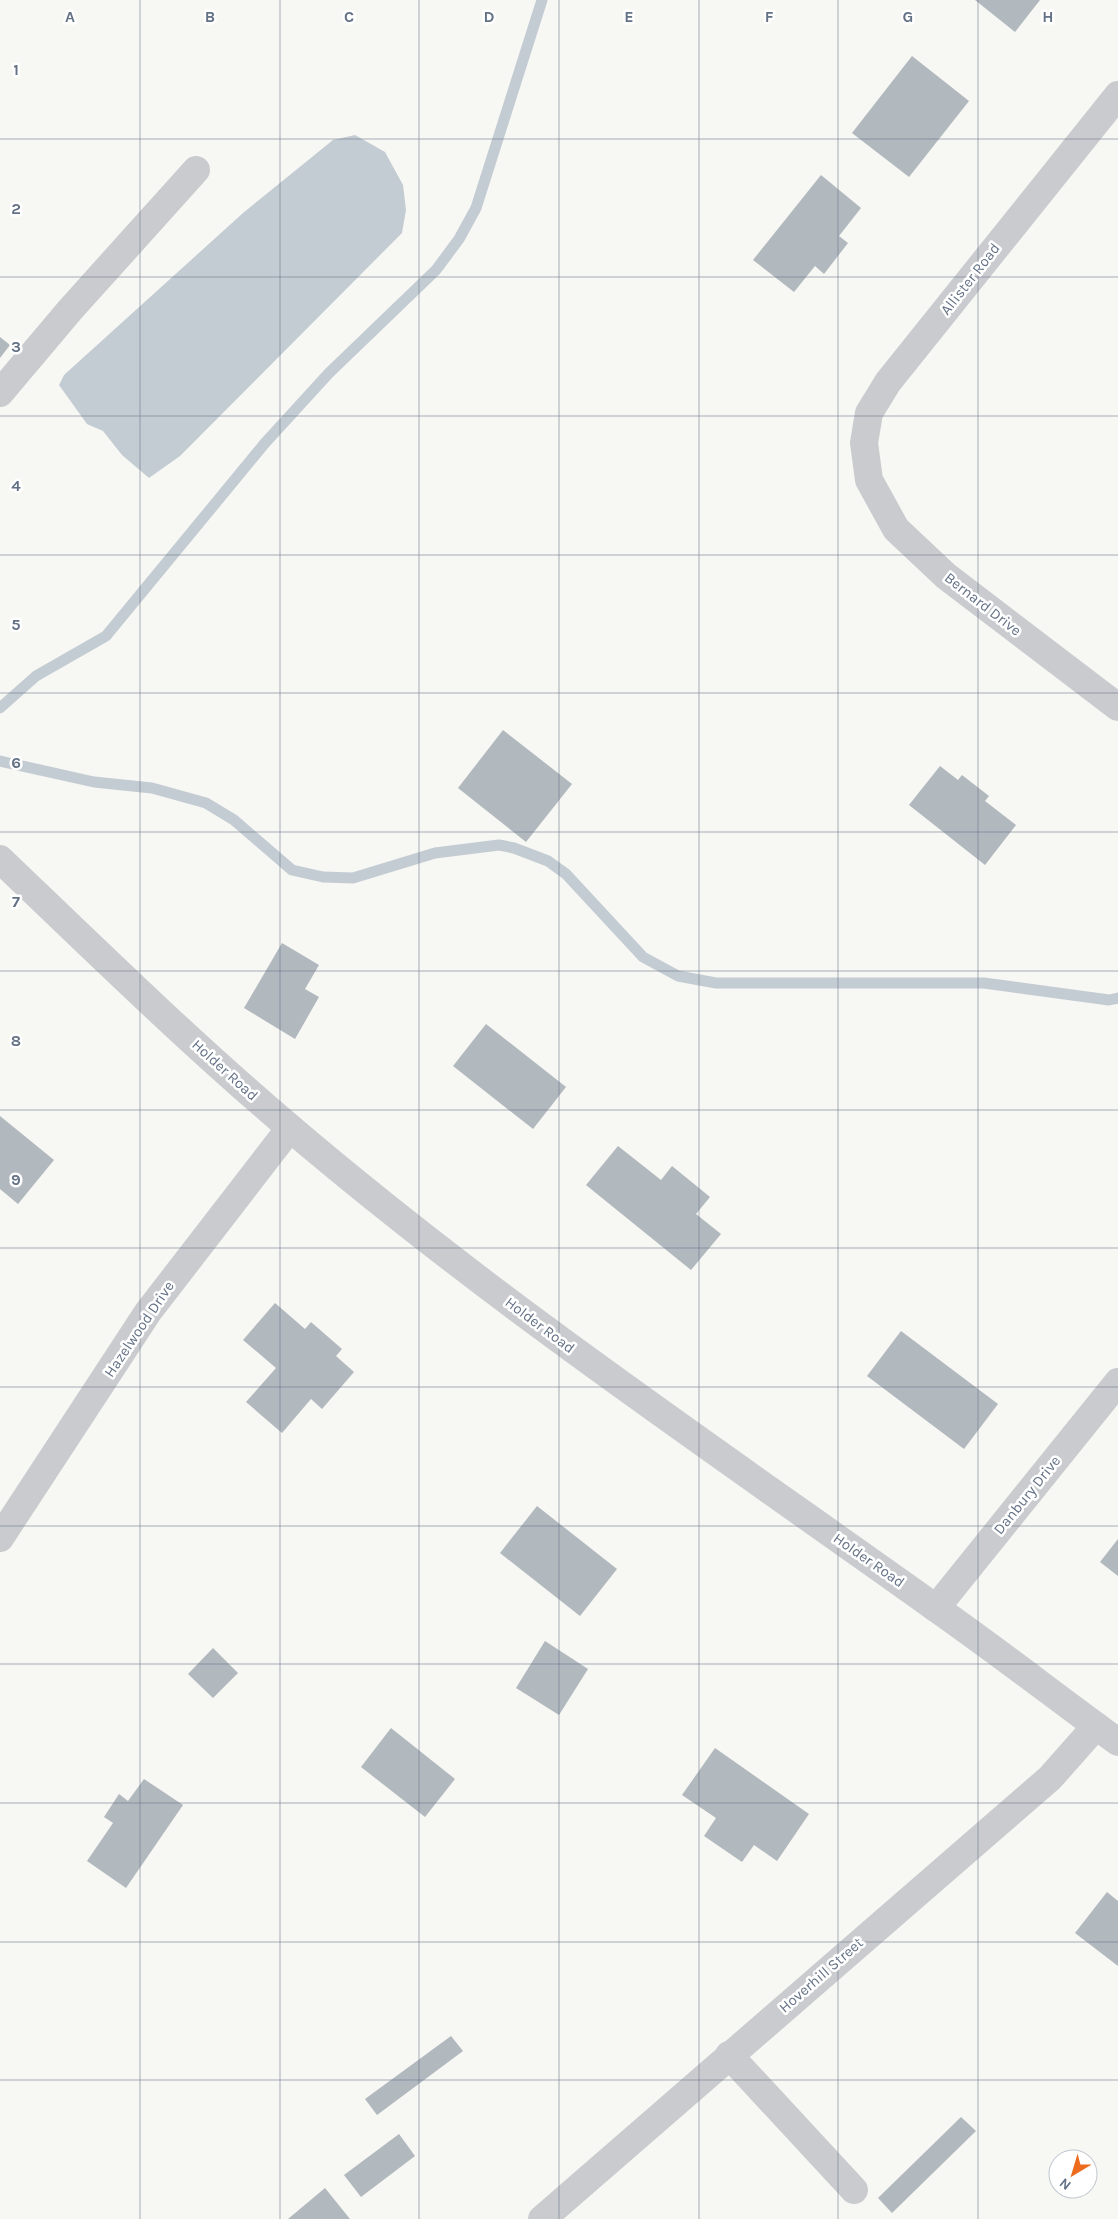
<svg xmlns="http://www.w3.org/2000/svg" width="1118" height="2219" font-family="Karla,sans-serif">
<rect width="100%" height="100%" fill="#f7f7f3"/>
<polygon fill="#c4ccd3" points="355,135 385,152 403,185 406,210 402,233 180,456 149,478 122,455 103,431 87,424 59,385 64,375 243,213 333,140"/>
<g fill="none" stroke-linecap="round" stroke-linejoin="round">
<g stroke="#c4ccd3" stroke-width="11">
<polyline points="0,708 36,676 106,636 265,443 329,373 436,270 459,239 476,208 542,0"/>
<polyline points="0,761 94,782 152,788 206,803 234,820 292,870 323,877 353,878 435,853 499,845 514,848 548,861 566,874 643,957 678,976 716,983 984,983 1109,1000 1118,998"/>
</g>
</g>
<g fill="#b1b8be">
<polygon points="975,0 1040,0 1015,32"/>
<polygon points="912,56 969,101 909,177 852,133"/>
<polygon points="821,175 861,208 839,236 848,243 824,274 815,266 794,292 753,260"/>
<polygon points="0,337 10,345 0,358"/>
<polygon points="503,730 572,784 526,842 458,788"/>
<polygon points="940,766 958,780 962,775 989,796 985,801 1016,825 985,865 909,805"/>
<polygon points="282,943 319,965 305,989 319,997 295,1039 244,1008"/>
<polygon points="486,1024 566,1087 533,1129 453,1066"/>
<polygon points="0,1116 54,1160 18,1204 0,1189"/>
<polygon points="618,1146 661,1180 672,1166 710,1197 696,1214 721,1234 691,1270 586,1185"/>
<polygon points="275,1303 305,1329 311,1322 342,1349 336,1356 354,1372 322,1409 311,1399 282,1433 246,1402 276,1368 243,1340"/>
<polygon points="901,1331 998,1404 964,1449 867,1376"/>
<polygon points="537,1506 617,1569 580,1616 500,1553"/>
<polygon points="1118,1539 1118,1576 1100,1562"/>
<polygon points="545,1641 588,1669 559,1715 516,1688"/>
<polygon points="213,1648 238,1673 213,1698 188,1674"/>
<polygon points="391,1728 455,1779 425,1817 361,1767"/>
<polygon points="715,1748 809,1814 777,1861 754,1845 742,1862 704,1836 716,1818 682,1795"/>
<polygon points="144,1779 183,1805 126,1888 87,1861 113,1823 104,1817 119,1794 128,1801"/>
<polygon points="1107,1892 1118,1901 1118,1966 1075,1933"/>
<polygon points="451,2036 463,2051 377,2115 365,2099"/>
<polygon points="961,2117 976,2131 892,2213 878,2198"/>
<polygon points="399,2134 415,2156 361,2197 344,2175"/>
<polygon points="325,2188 350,2219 288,2219"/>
</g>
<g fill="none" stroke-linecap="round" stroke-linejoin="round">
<g stroke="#c9cbcf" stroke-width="28">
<polyline points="1118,95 888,382 869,413 864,443 869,480 896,529 946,576 1118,707"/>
<polyline points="0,393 70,310 196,170"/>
<path d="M0,859C95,950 189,1042 289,1127C493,1301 716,1451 933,1606C996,1650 1056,1697 1118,1742"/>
<polyline points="0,1538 148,1312 290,1128"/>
<polyline points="936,1608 1118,1382"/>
<polyline points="729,2055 854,2190"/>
<polyline points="542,2219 1050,1778 1096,1726"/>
</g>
</g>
<path fill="none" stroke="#647286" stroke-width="1" stroke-opacity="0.55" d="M140,0V2219M280,0V2219M419,0V2219M559,0V2219M699,0V2219M838,0V2219M978,0V2219M0,139H1118M0,277H1118M0,416H1118M0,555H1118M0,693H1118M0,832H1118M0,971H1118M0,1110H1118M0,1248H1118M0,1387H1118M0,1526H1118M0,1664H1118M0,1803H1118M0,1942H1118M0,2080H1118"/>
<g text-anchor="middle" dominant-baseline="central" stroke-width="5" stroke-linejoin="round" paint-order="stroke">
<g font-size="15" fill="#647286" stroke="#fff">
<text transform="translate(970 279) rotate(-52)">Allister Road</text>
<text transform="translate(983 604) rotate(38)">Bernard Drive</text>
<text transform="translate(225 1070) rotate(42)">Holder Road</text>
<text transform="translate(540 1325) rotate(37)">Holder Road</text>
<text transform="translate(139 1329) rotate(-56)">Hazelwood Drive</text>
<text transform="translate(1027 1495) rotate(-51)">Danbury Drive</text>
<text transform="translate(869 1560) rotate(35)">Holder Road</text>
<text transform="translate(821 1975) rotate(-41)">Hoverhill Street</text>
</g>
</g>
<g font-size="16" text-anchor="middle" font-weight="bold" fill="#647286" stroke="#fff" stroke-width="5" stroke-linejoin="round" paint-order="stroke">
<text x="70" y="22">A</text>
<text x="210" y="22">B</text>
<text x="349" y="22">C</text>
<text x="489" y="22">D</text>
<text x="629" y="22">E</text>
<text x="769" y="22">F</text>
<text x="908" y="22">G</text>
<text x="1048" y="22">H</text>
<text x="16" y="75">1</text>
<text x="16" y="214">2</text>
<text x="16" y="352">3</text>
<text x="16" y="491">4</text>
<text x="16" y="630">5</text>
<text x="16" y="768">6</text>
<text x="16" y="907">7</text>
<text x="16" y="1046">8</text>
<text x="16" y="1185">9</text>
</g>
<g transform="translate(1073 2174) rotate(218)"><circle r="24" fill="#ffffff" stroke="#c1c7cf"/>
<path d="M0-4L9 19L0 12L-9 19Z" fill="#ed6b1d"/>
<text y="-8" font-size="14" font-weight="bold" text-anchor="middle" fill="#647286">N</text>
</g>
</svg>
